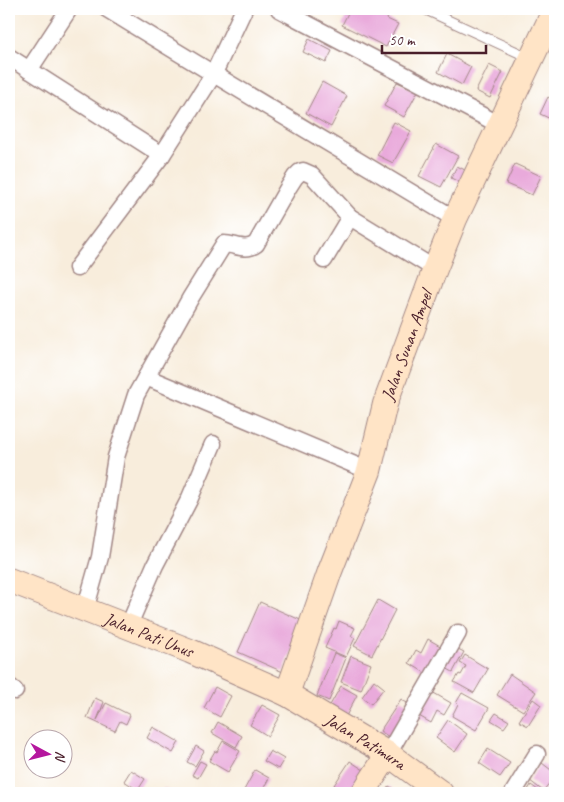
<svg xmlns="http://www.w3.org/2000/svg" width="564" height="802" font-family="Caveat,sans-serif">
<rect width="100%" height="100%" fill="#fff"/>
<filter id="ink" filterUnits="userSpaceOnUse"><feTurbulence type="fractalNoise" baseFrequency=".02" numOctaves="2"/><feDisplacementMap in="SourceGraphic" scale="10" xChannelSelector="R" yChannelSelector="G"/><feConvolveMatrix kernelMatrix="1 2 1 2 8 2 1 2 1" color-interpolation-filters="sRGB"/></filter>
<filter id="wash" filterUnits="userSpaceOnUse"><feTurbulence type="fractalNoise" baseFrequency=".0096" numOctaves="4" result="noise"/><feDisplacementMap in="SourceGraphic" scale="20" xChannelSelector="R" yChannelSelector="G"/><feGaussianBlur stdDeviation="1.12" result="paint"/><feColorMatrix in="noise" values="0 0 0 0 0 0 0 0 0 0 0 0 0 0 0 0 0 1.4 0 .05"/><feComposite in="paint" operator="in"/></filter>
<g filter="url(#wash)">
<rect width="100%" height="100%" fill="#f8eddc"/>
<g id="blocks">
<g fill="#e9aadb">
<polygon points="350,9 367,9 375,13 378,9 389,14 387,19 398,24 386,47 342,25"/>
<polygon points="309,39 332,51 326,63 303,52"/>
<polygon points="447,54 471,67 462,85 438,72"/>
<polygon points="489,65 503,72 490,98 476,91"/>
<polygon points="322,82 347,96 331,127 306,113"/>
<polygon points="397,82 418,91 404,117 384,106"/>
<polygon points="548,97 555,101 555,121 540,114"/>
<polygon points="394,122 411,131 393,163 377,155"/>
<polygon points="436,144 458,156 441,187 419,176"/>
<polygon points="515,164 541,176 532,195 506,184"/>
<polygon points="457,166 469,172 463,184 451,178"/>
<polygon points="378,600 395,610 372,655 354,646"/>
<polygon points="260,602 305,622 283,672 238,652"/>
<polygon points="339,621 355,628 351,636 355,638 346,657 325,648 334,628 336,629"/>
<polygon points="428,639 442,647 427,674 409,663 416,650 421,653"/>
<polygon points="454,647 464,652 453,672 444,667"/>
<polygon points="334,653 346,658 329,701 317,696"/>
<polygon points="465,655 488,669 474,693 454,682 459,674 461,675 466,666 460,663"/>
<polygon points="351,656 371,664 361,690 341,682"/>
<polygon points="510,674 536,692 523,711 497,695"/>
<polygon points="374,680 384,688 371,704 362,697"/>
<polygon points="341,686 357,695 346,716 329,707"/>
<polygon points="215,687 231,696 220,717 204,708"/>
<polygon points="432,692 451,703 444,715 437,711 431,723 419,716"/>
<polygon points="462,693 489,708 476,730 452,716 458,704 456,703"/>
<polygon points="95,698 104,702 97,720 106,703 130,715 126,724 120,721 115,731 87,718"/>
<polygon points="401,699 413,707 392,739 380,731"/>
<polygon points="533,699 541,705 528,726 519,721"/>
<polygon points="262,705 280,715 268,736 250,725"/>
<polygon points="496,713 509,721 504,728 491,720"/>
<polygon points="448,720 467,734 455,752 436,738"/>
<polygon points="218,722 242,736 236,747 212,733"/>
<polygon points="153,727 179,742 173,753 147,738"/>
<polygon points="223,741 240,751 228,772 209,761 215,751 217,752"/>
<polygon points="196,746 204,751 195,766 187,762"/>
<polygon points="488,749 510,763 500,777 479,763"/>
<polygon points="270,751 284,759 278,769 264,761"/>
<polygon points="200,761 206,764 198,778 192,775"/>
<polygon points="350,761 370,774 357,793 348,793 334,785"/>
<polygon points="542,763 555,773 555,776 543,791 529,780"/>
<polygon points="131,770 145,779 138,790 124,781"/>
<polygon points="255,770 269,778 261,793 246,793 243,792"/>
<polygon points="531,785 542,793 526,793"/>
<polygon points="389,786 400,793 384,793"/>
<polygon points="164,788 173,793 161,793"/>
</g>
</g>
</g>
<g filter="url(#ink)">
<use href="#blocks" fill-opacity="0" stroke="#a18684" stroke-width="1"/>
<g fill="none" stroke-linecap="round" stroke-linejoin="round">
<g stroke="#a18684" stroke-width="11">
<polyline id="service" points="424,9 530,58"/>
</g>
<g stroke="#a18684" stroke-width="19">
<g id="minor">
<path d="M107,9C222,80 339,149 455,219"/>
<polyline points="279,9 500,125"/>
<polyline points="9,57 162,155"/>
<polyline points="29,70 69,9"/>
<polyline points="324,260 350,217"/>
<polyline points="77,268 162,155 213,75 244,9"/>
<polyline points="146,377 369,471"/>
<path d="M85,610L100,557L116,457L136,395L191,297L224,244C235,244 245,252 256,244L288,188L295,177L300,172L303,171L312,175L350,217L435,269"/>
<polyline points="128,627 155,565 189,500 213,444"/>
<polyline points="9,686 15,691"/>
<polyline points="388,754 458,633"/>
<polyline points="513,793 537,754"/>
</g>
</g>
<g stroke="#a18684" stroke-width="26">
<g id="secondary">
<path id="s1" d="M9,580L190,651L287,694L388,754L441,793"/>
<path id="s2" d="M287,694L330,571L369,471L385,404L435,269L455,219L555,9"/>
<polyline points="363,793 388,754"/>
</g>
</g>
<use href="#service" stroke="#fff" stroke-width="9"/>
<use href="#minor" stroke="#fff" stroke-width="16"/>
<use href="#secondary" stroke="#ffe4c6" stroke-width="24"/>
</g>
</g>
<g text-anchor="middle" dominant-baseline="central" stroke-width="5" stroke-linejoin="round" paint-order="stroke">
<g font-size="18" fill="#4a1f2b" stroke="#fff">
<text stroke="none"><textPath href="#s2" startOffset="369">Jalan Sunan Ampel</textPath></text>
<text stroke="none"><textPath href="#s1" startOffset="150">Jalan Pati Unus</textPath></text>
<text stroke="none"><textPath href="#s1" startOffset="392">Jalan Patimura</textPath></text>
</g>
</g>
<rect width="564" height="802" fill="none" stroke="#fff" stroke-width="30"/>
<g transform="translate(48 754) rotate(97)"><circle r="24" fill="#ffffff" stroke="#b7a5aa"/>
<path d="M0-4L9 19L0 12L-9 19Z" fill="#b5179e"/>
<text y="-8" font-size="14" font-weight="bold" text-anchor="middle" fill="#4a1f2b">N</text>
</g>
<path d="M382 45v8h104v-8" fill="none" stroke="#4a1f2b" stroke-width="2.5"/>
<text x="389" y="45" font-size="15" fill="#4a1f2b" stroke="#ffffff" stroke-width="4" paint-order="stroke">50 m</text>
</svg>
